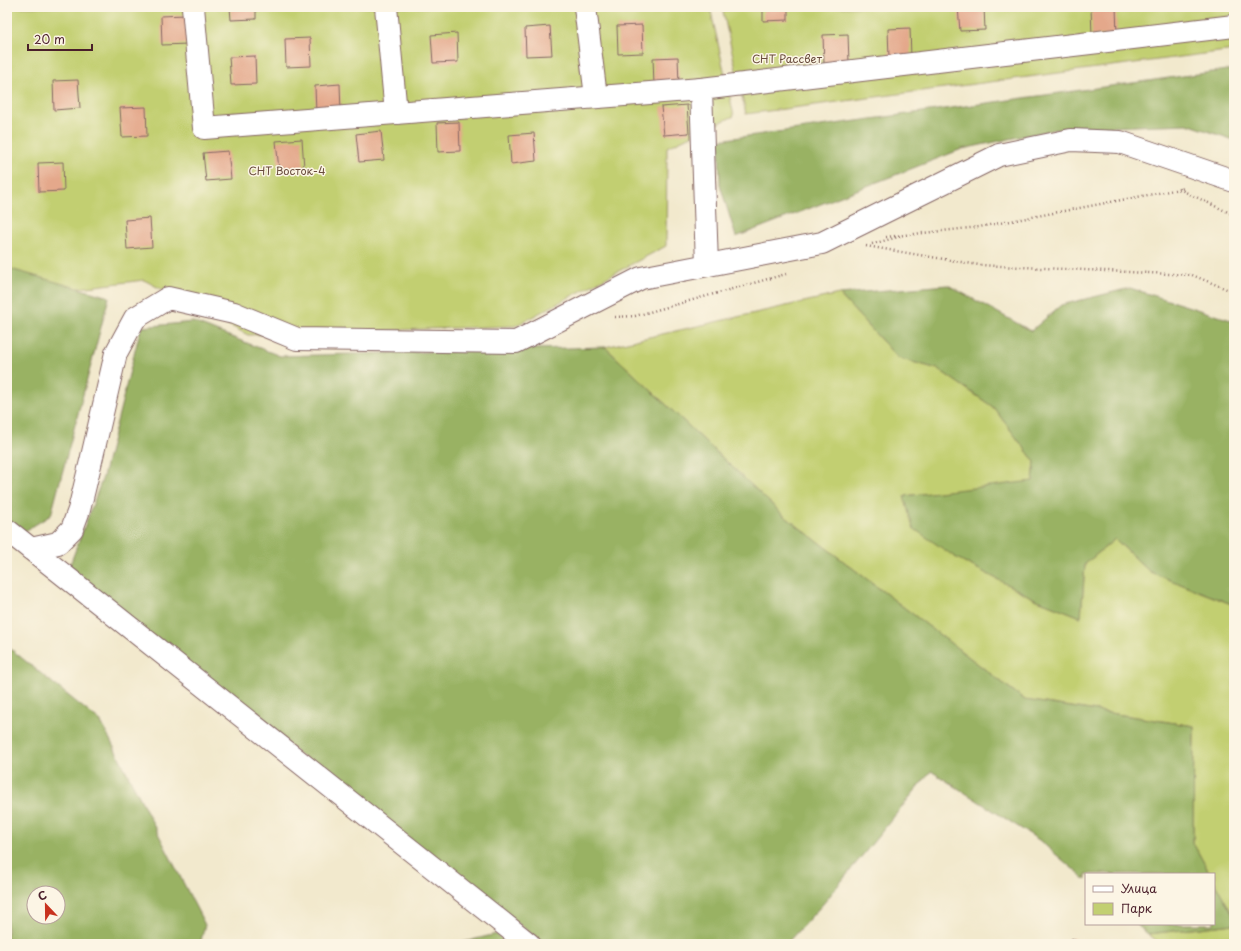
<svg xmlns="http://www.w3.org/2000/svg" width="1241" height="951" font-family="'Playpen Sans',sans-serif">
<rect width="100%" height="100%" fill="#fcf5e5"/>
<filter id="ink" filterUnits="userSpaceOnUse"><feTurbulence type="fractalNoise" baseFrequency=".025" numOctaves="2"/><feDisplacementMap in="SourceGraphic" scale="8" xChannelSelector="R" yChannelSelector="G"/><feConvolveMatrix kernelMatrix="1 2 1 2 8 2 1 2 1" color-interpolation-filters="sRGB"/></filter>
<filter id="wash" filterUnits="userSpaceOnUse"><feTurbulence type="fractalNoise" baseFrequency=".012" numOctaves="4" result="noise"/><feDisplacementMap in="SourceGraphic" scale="16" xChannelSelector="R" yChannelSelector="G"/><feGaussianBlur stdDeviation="0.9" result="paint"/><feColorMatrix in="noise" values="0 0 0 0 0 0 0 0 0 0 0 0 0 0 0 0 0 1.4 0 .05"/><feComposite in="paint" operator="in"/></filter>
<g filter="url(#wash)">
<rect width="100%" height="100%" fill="#f2e9cd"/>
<g fill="#c2cf71" stroke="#86774e">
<polygon points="7,7 710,7 734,116 667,147 666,246 515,326 248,335 144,280 7,297"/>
<polygon points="722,7 1234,7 1234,50 746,114"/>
<polygon points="839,294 898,358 938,369 993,407 1035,462 1033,482 904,496 955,557 1035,599 1081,617 1085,564 1115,539 1150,572 1234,605 1234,917 1214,881 1214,874 1210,874 1193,843 1194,726 1025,700 783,515 605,347"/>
<polygon points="1234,924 1234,944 1161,944 1148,934"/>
</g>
<g fill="#99b263" stroke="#726847" fill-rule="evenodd">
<polygon points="1234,69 1234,140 1187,124 1057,129 962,149 736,237 720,185 719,140"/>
<polygon points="7,268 109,297 51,515 7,542"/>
<polygon points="948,285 1031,331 1061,305 1130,288 1234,321 1234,605 1150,572 1115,539 1085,564 1081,617 1035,599 955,557 913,528 904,496 1033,481 1035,462 993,407 938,369 898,358 839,294"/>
<polygon points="193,322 280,356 605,347 783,515 1025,700 1194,726 1193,843 1210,874 1086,874 1086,880 1039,840 931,771 823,904 786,944 545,944 426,855 68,570 103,477 141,327"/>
<path d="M7,646L101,722L205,925L200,944H7ZM34,893H58V917H34Z"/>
<polygon points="1214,881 1234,917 1234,924 1148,934 1136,924 1214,924"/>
<polygon points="496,934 509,944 456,944"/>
</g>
<g id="blocks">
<g fill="#e4a88b">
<polygon points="230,7 256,7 256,19 231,20"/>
<polygon points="763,7 788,7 788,20 763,21"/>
<polygon points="958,7 984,7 985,30 960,31"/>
<polygon points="1107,7 1116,7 1117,35 1092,36 1091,8"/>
<polygon points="186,15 188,44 162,45 161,16"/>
<polygon points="642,25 643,53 618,54 617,26"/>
<polygon points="550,26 552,55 526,56 525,28"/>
<polygon points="910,28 911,57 889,58 888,29"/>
<polygon points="457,33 458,62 433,63 431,35"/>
<polygon points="848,34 849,63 824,64 823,35"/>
<polygon points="310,38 311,66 286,67 285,39"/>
<polygon points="255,56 256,84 231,85 229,57"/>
<polygon points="678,57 679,85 654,86 653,58"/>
<polygon points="78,80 80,108 54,110 53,81"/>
<polygon points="340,84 341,113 316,114 315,86"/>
<polygon points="687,105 689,133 664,135 661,107"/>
<polygon points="146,107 147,136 122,137 120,108"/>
<polygon points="459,122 460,151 438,152 437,123"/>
<polygon points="381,131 384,160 359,162 356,134"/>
<polygon points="534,133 536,161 511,164 509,135"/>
<polygon points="302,139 304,168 279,170 276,141"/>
<polygon points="228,151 231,179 206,181 203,153"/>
<polygon points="63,162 64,191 39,192 38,163"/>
<polygon points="150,218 152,247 127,249 125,220"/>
<polygon points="1072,938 1080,944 1068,944"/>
</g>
</g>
</g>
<g filter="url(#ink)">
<use href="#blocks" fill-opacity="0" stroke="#856664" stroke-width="1"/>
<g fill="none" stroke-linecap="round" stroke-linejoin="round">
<g stroke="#856664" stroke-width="24">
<g id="minor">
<polyline points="193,7 204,128 701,89"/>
<polyline points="386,7 396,113"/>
<polyline points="585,7 596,97"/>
<polyline points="707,265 701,89 1234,26"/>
<polyline points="7,530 529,944"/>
<polyline points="31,549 58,543 72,529 79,510 91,461 116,353 135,318 168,298 234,313 297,339 516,342 641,278 822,243 999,155 1071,140 1120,142 1234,181"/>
</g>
</g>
<g stroke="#856664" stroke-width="2.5" stroke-dasharray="1 3" stroke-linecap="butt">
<polyline points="1179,189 1234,215"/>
<polyline points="886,237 979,227 1185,188"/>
<polyline points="872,244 902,236"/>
<polyline points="866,246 979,265 1192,275 1234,292"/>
<polyline points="615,317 635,316 786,274"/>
</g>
<use href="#minor" stroke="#fff" stroke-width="22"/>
</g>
</g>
<g text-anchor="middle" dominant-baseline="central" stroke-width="3" stroke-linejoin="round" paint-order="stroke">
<g font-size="11" fill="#684b3c" stroke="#fcf5e5">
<text x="787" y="58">СНТ Рассвет</text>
<text x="287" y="170">СНТ Восток-4</text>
</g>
</g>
<rect width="1241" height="951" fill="none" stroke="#fcf5e5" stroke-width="24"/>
<rect x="1085" y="873" width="130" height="52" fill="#fcf5e5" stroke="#b59f9b"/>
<rect x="1093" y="886" width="20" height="6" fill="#ffffff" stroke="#b59f9b"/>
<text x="1121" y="893" font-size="12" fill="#4a1f2b">Улица</text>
<rect x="1093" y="903" width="20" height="12" fill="#c2cf71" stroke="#b59f9b"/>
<text x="1121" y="913" font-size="12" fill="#4a1f2b">Парк</text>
<g transform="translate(46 905) rotate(338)"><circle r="19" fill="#fcf5e5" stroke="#b59f9b"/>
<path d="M0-3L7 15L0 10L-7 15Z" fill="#c8321e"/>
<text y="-6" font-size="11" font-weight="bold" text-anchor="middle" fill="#4a1f2b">С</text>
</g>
<path d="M28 44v6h64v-6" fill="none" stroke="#4a1f2b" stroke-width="2"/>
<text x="34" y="44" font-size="12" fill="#4a1f2b" stroke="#fcf5e5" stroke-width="3" paint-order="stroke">20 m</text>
</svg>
